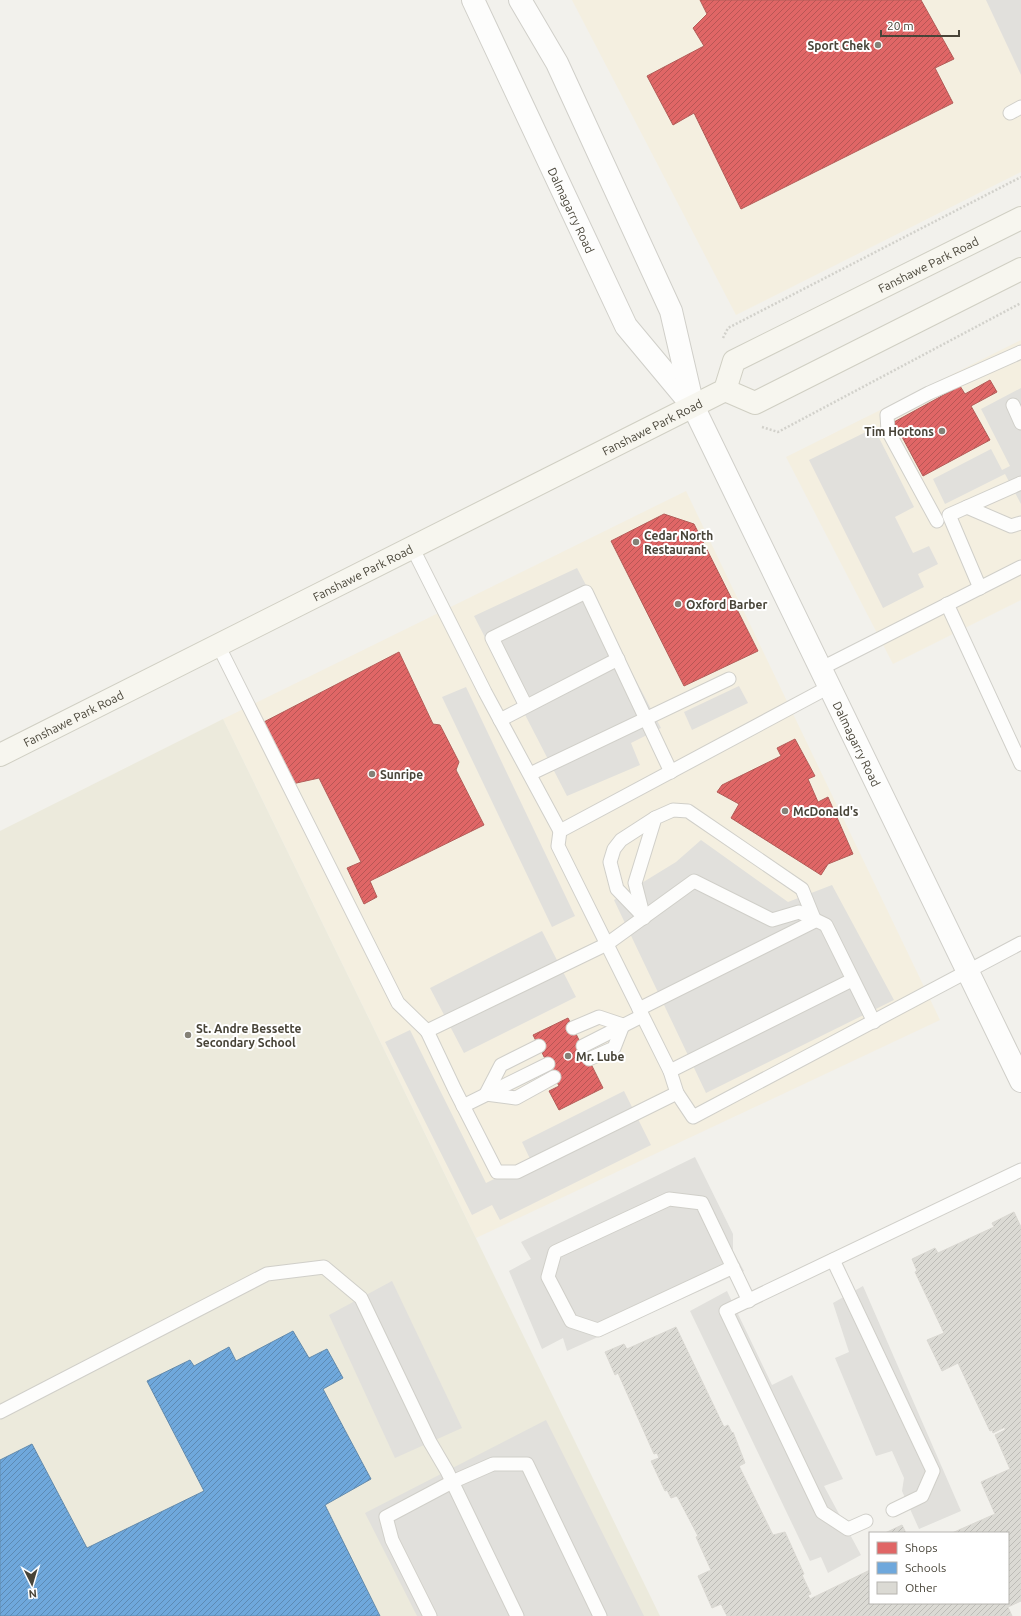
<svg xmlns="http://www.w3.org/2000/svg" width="1021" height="1616" font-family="Ubuntu,sans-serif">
<defs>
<pattern id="shops-hatch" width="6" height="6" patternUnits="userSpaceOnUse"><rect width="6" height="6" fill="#e06666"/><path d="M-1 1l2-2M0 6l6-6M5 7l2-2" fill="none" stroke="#b85655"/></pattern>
<pattern id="schools-hatch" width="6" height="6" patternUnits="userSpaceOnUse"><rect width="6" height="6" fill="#6fa8dc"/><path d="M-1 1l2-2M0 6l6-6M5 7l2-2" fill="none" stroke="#5d8ab3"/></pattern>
<pattern id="building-hatch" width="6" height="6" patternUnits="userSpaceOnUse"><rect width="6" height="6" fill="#dbdad4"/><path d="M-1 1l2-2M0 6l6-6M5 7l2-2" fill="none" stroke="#bdbcb7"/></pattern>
</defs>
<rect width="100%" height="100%" fill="#f2f1ec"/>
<g fill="#f4efe0">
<polygon points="572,0 1021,0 1021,172 736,315"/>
<polygon points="1021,340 1021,600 893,664 786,457"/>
<polygon points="686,491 940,1020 476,1238 223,719"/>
</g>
<polygon fill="#eceadc" points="223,719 660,1616 0,1616 0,831"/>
<g fill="#e1e0dc">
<polygon points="986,0 1021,0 1021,75"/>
<polygon points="1021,388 1021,504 1005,474 945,504 933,479 991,449 1002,470 1010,466 981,409"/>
<polygon points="874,428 914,507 895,517 913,553 929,546 938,564 918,574 924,587 883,608 809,460"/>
<polygon points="577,568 661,728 631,743 640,765 567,796 474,616"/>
<polygon points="739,686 748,703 692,730 684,712"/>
<polygon points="466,687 575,916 552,927 442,697"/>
<polygon points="701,840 788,902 832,885 894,1000 706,1093 614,900 676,862"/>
<polygon points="542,931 576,997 464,1053 430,988"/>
<polygon points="410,1030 486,1183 531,1161 522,1142 624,1091 651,1145 500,1220 492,1205 472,1215 385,1042"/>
<polygon points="695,1157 733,1234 733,1251 744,1271 567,1351 563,1338 542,1349 509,1271 531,1259 521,1242"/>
<polygon points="392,1281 462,1428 395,1458 329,1315"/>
<polygon points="863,1286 961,1511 919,1529 902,1491 904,1478 892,1451 876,1456 835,1358 849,1352 833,1303"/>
<polygon points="727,1291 772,1385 792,1375 843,1479 824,1486 861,1555 828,1573 821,1557 810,1561 690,1311"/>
<polygon points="546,1420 644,1616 417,1616 365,1513"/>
</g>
<g fill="url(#shops-hatch)" stroke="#b25c58">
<polygon points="700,0 921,0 954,59 935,68 953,103 741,209 694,113 673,125 647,76 704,46 693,28 707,14"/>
<polygon points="990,380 997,392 971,406 990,440 923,476 894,422 960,386 965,394"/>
<polygon points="664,514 694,524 758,651 684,686 611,541"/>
<polygon points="399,652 433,724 440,725 459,762 456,770 484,825 370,881 377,897 364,904 347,868 361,862 319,778 292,784 260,724"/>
<polygon points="795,739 815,776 808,779 818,802 828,797 853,854 828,864 821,875 731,818 739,804 717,792 722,785 781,756 777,748"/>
<polygon points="568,1018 603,1088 559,1110 549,1091 559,1086 533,1035"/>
</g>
<polygon fill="url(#schools-hatch)" stroke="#638aab" points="293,1331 309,1358 327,1349 343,1378 323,1389 371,1479 325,1505 380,1616 0,1616 0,1460 32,1444 87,1548 204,1491 147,1381 190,1360 194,1366 229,1347 236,1361"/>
<g fill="url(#building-hatch)" stroke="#dad8d2">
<polygon points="1014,1212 1021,1227 1021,1601 1008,1607 1012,1616 727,1616 721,1604 712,1608 698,1576 711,1570 696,1537 698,1536 677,1496 671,1498 667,1490 665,1491 651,1461 659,1458 657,1453 654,1454 618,1373 615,1375 605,1352 624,1344 627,1349 676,1327 724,1427 728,1425 732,1433 733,1432 745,1463 739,1466 773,1535 785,1532 804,1574 802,1575 811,1594 808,1595 810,1599 870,1570 870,1603 1008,1603 1008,1533 952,1533 995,1514 981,1482 1010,1469 995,1435 1005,1430 1005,1427 993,1433 992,1430 990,1431 958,1363 942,1371 927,1340 944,1333 915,1272 917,1271 912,1259 935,1248 938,1253 994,1227 992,1223"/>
<polygon points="902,1525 906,1533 885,1533"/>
</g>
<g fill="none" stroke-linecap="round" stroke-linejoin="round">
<g stroke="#d0cfc9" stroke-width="15">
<g id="service">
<polyline points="1010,113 1021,107"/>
<polyline points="1013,405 1021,423"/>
<polyline points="967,507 1011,526 1021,523"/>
<polyline points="937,521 888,431 887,415 929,393 1021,352"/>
<polyline points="412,547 485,692 560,831"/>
<polyline points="980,588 949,515 1021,483"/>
<polyline points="947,604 1021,764"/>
<polyline points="218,645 398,1003 427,1031"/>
<polyline points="820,669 1021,567"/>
<polyline points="829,687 560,831 558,846 670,1071 677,1093 693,1117 1021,943"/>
<polyline points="526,706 492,638 586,592 671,772"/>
<polyline points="500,720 618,659"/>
<polyline points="530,774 729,679"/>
<polyline points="643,916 617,889 610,862 614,849 621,840 655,818"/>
<polyline points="639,1009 815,921 802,889 688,811 673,810 655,818 635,883 644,918"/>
<polyline points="573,1028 599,1017 623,1025 614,1048 589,1059"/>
<polyline points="539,1046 501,1065 486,1094 516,1098 554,1077"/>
<polyline points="583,1046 642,1016"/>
<polyline points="670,1071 852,980"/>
<polyline points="677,1093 517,1172 497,1172 455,1090 427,1031 607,944 694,881 772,920 799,912 826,925 874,1022"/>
<polyline points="463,1106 548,1064"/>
<polyline points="833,1260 933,1471 922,1496 893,1510"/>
<polyline points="733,1267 598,1330 571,1321 548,1277 555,1252 669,1199 702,1203 749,1301"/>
<polyline points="0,1412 267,1274 324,1267 361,1298 430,1442 447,1471 517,1616"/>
<polyline points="866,1521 848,1529 822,1512 726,1311 1021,1170"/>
<polyline points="430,1616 392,1540 386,1517 452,1482 493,1464 527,1464 600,1616"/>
</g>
</g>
<g stroke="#d0cfc9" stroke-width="24">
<g id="tertiary">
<path id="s1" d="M473,0L626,326L691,404"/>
<path id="s2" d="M520,0L557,63L671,311L693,406L1021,1081"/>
</g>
</g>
<g stroke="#d0cfc3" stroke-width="24">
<g id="secondary">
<polyline points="725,390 755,403 1021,269"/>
<path id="s3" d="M0,755L725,390L734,361L1021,218"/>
</g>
</g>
<g stroke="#d2d1cb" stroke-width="2.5" stroke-dasharray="2 2" stroke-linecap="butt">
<polyline points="723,338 728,328 1021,177"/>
<polyline points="762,427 778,432 1021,303"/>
</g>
<use href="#service" stroke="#fdfdfc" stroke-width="13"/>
<use href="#tertiary" stroke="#fdfdfc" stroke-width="22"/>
<use href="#secondary" stroke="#f7f6ef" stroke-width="22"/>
</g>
<g fill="#848177" stroke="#fff" stroke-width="1.5">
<circle cx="878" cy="45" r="4"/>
<circle cx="942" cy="431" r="4"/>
<circle cx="636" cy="542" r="4"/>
<circle cx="678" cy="604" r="4"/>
<circle cx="372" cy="774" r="4"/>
<circle cx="785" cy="811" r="4"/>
<circle cx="188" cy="1035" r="4"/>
<circle cx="568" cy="1056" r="4"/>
</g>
<g text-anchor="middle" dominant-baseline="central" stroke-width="4" stroke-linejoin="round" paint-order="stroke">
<g font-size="12" font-weight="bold" fill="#484438" stroke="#fff" text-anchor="start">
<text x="870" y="45" text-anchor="end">Sport Chek</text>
<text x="934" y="431" text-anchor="end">Tim Hortons</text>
<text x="644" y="535">Cedar North<tspan x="644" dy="14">Restaurant</tspan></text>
<text x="686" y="604">Oxford Barber</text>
<text x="380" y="774">Sunripe</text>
<text x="793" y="811">McDonald's</text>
<text x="196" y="1028">St. Andre Bessette<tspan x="196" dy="14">Secondary School</tspan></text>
<text x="576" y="1056">Mr. Lube</text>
</g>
<g font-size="12" fill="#484438" stroke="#fff">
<text stroke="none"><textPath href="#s1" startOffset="232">Dalmagarry Road</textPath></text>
<text stroke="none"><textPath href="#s3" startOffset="1059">Fanshawe Park Road</textPath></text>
<text stroke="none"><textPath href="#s3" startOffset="730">Fanshawe Park Road</textPath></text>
<text stroke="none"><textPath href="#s3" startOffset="406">Fanshawe Park Road</textPath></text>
<text stroke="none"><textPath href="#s3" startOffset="82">Fanshawe Park Road</textPath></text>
<text stroke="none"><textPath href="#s2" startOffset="819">Dalmagarry Road</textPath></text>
</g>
</g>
<rect x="869" y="1532" width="140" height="72" fill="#ffffff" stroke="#b6b4af"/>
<rect x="877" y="1542" width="20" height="12" fill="#e06666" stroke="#b6b4af"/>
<text x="905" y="1552" font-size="12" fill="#484438">Shops</text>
<rect x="877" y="1562" width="20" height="12" fill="#6fa8dc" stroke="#b6b4af"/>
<text x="905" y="1572" font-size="12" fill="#484438">Schools</text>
<rect x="877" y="1582" width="20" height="12" fill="#dbdad4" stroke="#b6b4af"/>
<text x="905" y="1592" font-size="12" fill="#484438">Other</text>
<g transform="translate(32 1584) rotate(175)" stroke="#ffffff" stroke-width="3" paint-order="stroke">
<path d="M0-3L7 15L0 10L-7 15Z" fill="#484438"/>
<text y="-6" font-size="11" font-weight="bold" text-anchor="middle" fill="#484438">N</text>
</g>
<path d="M881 30v6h78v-6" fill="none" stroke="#484438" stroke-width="2"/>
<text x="887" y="30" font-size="12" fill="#484438" stroke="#ffffff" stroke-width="3" paint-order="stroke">20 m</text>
</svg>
